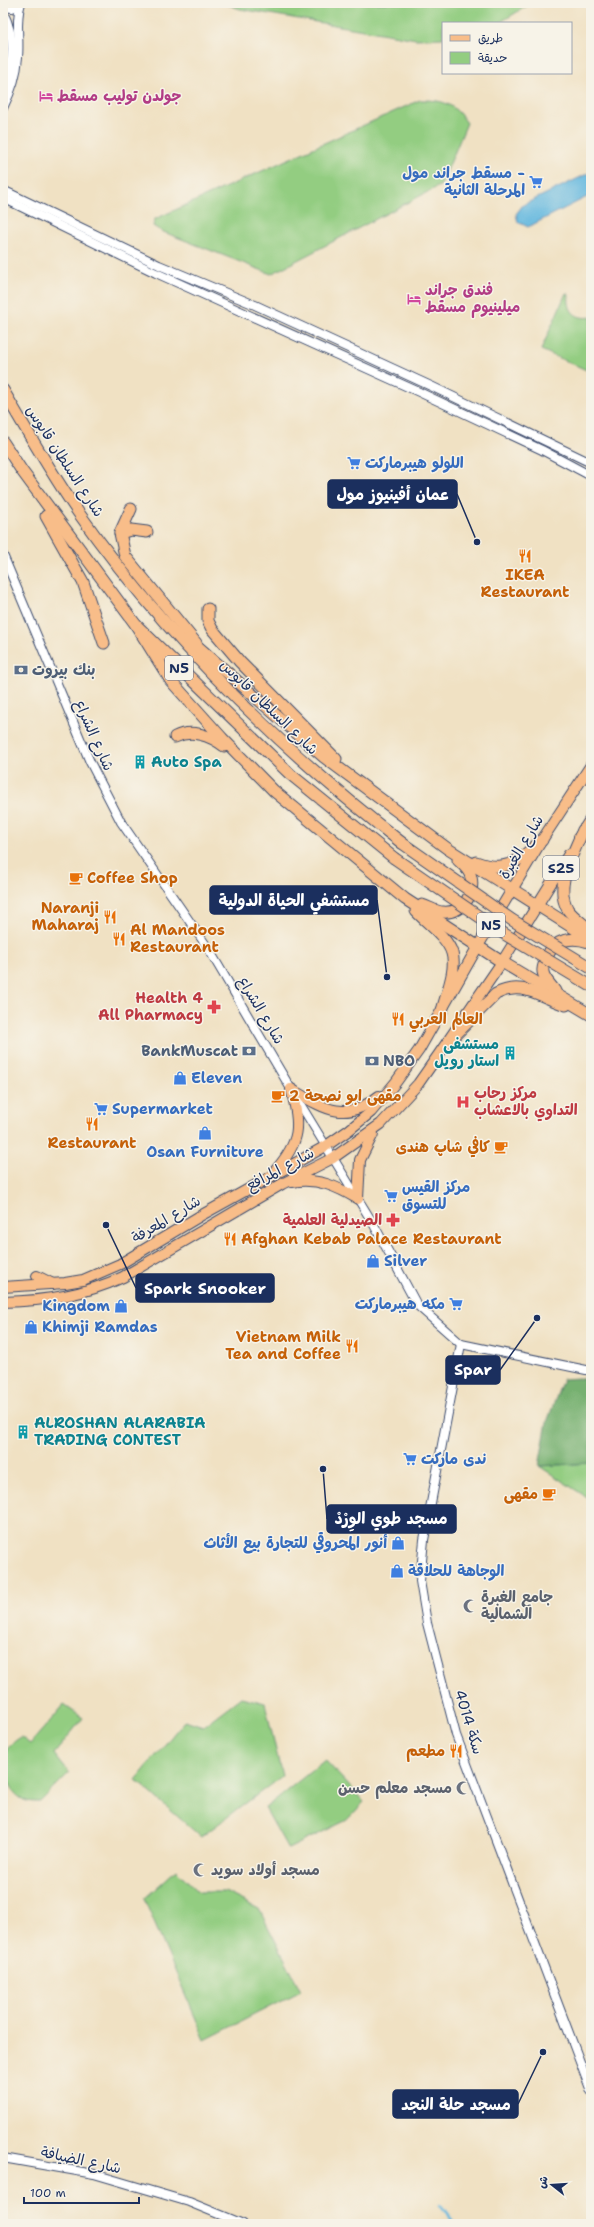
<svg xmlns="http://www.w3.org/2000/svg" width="594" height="2227" font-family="'Shantell Sans','Playpen Sans Arabic',sans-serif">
<rect width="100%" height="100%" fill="#f7f3e8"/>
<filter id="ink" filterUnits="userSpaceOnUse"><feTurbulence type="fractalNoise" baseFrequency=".025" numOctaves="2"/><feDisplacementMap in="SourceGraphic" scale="8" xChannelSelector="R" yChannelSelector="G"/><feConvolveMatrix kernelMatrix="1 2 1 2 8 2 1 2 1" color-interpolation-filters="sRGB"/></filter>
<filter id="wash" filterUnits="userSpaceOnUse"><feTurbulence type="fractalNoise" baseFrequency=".012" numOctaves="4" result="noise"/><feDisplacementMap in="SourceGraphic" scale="16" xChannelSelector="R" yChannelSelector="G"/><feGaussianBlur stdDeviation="0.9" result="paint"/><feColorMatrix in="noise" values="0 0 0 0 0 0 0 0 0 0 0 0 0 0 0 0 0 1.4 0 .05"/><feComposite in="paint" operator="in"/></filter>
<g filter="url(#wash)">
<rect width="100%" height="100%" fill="#f0e1c3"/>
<g fill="#93cd81" stroke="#577e70">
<polygon points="223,3 532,3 499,23 443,23 443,38 416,39 240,9"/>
<path d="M420,100C444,100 453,103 467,123L441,185L271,274L161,231L153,226L155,219Z"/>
<path d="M566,293L569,295C567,310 575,320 591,317V372L541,350Z"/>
<polygon points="591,1463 591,1500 539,1466"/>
<polygon points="241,1697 265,1703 282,1776 201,1837 136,1780 185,1720 203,1726"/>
<path d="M64,1705L83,1718L54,1754L69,1773L40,1802C35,1802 28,1802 24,1800C14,1795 11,1788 8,1778C0,1758 2,1749 21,1737L30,1744Z"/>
<polygon points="325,1760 364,1802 347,1820 288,1849 265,1808"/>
<polygon points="176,1870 199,1892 225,1892 259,1909 301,1991 205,2040 144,1899"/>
</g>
<polygon fill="#76b06f" stroke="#487066" points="579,1378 591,1381 591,1463 539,1466 547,1422 563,1379"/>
<polygon fill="#63b8df" stroke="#3f749e" points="591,172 591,195 528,227 518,222 516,214 523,205"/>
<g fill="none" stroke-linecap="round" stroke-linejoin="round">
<polyline stroke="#63b8df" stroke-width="2.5" points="440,2205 454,2224"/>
</g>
</g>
<g filter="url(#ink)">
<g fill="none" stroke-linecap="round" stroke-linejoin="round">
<g stroke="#3b4a6d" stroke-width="10">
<g id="tertiary">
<polyline points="3,7 12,8 20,3"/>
<path d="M3,12C16,37 13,65 3,91"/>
<path d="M3,108C11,92 17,74 18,57C20,38 15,21 21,3"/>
<polyline points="3,190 159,265 255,305 433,387 591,463"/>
<polyline points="3,198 156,273 419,392 542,450 591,476"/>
<polyline points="3,555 90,762 121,822 208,948 291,1089 374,1225 417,1305 461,1344 591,1371"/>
<polyline points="461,1344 424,1540 420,1581 427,1623 456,1735 591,2091"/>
<polyline points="3,2158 94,2174 189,2202 243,2224"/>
</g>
</g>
<g stroke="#3b4a6d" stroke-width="12">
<g id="primary">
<polyline points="579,837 591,818"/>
<path d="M291,1089C323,1108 345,1124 379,1096"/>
<path d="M275,1171C301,1141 301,1126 291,1089"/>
<path d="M292,1182C317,1177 338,1187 358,1199L360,1160L373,1134"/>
<polyline points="37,1276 53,1284"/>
<polyline points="3,1287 65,1283 83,1280 120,1264 200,1216 326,1146 349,1130 371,1112 396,1082 419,1050 478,946 542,840 591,765"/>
<path d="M3,1302C46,1301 84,1295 123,1277L282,1184L333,1158L381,1124L418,1084L439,1054L502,962L569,854"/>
</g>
</g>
<g stroke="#3b4a6d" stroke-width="13">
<g id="trunk">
<path d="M3,390C27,431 51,473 78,512C167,639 280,748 402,843"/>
<polyline points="3,442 22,471 136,625 290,774 394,858"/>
<polyline points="131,509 120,533 125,556 196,643"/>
<polyline points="46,516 83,582 104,643"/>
<polyline points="120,533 131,530 147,532"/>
<polyline points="208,609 208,621 212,629 240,662 336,759"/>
<polyline points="136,625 171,681 222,738 274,791 405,899 502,962 591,1015"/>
<polyline points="189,639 324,757 448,849 591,939"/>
<path d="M175,737C191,729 210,735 224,746"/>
<path d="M583,830C574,854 553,885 568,910C574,918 584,924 591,931"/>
<path d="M476,862C508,874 519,860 542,840"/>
<path d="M422,905C429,907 436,912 443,912C463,914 477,892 470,874C467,868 462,864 458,860"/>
<path d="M416,911C427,923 447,937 452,953C457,970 446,994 442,1011"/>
<path d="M555,991C551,985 544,979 543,972C542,967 545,962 547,957C554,939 572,936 589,942"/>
<path d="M448,1042L496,994C522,980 540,997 566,1005"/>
</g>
</g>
<use href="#tertiary" stroke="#fff" stroke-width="8"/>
<use href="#primary" stroke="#f8bd89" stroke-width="10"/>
<use href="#trunk" stroke="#f8bd89" stroke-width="11"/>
<g stroke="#3b4a6d" stroke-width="13" stroke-linecap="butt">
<g id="trunk-bridge">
<polyline points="402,843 512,920 591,968"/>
<polyline points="394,858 506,935 591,986"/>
</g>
</g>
<use href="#trunk-bridge" stroke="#f8bd89" stroke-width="11"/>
</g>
</g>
<defs>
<g id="hotel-bare" transform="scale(1.08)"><path d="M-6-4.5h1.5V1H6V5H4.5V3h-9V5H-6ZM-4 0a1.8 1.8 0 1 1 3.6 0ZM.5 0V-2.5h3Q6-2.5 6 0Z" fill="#d1479c" stroke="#f7f3e8" stroke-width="2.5" paint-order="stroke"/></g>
<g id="supermarket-bare" transform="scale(1.08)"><path d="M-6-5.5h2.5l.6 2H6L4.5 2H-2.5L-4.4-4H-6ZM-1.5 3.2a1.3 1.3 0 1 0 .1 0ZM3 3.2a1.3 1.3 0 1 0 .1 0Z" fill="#3f7fe0" stroke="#f7f3e8" stroke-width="2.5" paint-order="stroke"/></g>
<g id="restaurant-bare" transform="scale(1.08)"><path d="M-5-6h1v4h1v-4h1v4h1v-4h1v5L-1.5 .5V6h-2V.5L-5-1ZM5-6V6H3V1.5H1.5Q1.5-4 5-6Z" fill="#e8710a" stroke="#f7f3e8" stroke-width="2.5" paint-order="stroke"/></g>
<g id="bank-bare" transform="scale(1.08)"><path d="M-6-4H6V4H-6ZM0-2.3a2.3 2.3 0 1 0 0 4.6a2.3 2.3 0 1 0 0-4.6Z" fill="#5c6f8a" stroke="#f7f3e8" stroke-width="2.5" paint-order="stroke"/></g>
<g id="building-bare" transform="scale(1.08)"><path d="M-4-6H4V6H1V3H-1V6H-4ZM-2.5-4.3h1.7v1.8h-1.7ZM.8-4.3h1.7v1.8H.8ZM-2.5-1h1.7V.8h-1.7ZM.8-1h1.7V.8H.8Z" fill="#0f9aa8" stroke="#f7f3e8" stroke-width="2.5" paint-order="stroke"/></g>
<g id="cafe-bare" transform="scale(1.08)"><path d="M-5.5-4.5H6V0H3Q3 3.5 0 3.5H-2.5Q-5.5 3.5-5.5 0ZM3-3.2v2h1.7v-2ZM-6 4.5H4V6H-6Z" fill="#e8710a" stroke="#f7f3e8" stroke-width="2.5" paint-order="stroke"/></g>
<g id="pharmacy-bare" transform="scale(1.08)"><path d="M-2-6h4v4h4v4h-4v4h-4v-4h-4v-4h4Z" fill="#e0444e" stroke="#f7f3e8" stroke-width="2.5" paint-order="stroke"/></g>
<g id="shop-bare" transform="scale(1.08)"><path d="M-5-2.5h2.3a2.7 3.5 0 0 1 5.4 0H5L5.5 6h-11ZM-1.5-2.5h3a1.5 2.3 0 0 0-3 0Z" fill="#3f7fe0" stroke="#f7f3e8" stroke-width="2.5" paint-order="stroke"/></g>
<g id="hospital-bare" transform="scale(1.08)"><path d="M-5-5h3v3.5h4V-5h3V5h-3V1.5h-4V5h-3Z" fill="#e0444e" stroke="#f7f3e8" stroke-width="2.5" paint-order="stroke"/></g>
<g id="mosque-bare" transform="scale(1.08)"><path d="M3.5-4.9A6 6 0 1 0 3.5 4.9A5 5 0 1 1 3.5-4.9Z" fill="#6b7280" stroke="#f7f3e8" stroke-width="2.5" paint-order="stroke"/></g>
</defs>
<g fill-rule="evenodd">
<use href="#hotel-bare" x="46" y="96"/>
<use href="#supermarket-bare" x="536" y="182"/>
<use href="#hotel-bare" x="414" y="299"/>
<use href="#supermarket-bare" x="354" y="463"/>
<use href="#restaurant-bare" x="525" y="556"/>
<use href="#bank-bare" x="21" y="670"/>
<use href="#building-bare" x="140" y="762"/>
<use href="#cafe-bare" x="76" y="878"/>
<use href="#restaurant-bare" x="110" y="917"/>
<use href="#restaurant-bare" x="119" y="939"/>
<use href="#pharmacy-bare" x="214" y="1007"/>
<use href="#restaurant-bare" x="398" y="1019"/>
<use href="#bank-bare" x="249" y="1051"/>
<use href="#building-bare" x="510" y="1053"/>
<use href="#bank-bare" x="372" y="1061"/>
<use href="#shop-bare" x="180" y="1078"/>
<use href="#cafe-bare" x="278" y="1096"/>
<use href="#hospital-bare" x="463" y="1102"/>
<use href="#supermarket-bare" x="101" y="1109"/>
<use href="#restaurant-bare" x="92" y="1124"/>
<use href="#shop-bare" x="205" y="1133"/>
<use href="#cafe-bare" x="501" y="1147"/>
<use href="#supermarket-bare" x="391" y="1196"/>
<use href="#pharmacy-bare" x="393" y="1220"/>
<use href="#restaurant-bare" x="230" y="1239"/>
<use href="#shop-bare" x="373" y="1261"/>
<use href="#supermarket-bare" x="456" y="1304"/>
<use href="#shop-bare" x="121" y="1306"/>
<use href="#shop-bare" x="31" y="1327"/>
<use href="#restaurant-bare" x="352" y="1346"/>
<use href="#building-bare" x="23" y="1432"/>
<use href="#supermarket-bare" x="410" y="1459"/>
<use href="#cafe-bare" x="549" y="1494"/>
<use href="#shop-bare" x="398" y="1543"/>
<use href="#shop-bare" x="397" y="1571"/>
<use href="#mosque-bare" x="470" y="1606"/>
<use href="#restaurant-bare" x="456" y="1751"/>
<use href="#mosque-bare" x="463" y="1788"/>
<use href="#mosque-bare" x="200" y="1870"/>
</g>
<g text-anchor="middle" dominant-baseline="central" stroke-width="3" stroke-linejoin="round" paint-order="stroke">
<g fill="#f7f3e8" stroke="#5d6a87" stroke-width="1">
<rect x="165" y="656" width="28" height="24" rx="3"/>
<rect x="543" y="856" width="36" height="24" rx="3"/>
<rect x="477" y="913" width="28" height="24" rx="3"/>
</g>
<g font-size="14" font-weight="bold" fill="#1b2f5e">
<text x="179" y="668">N5</text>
<text x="561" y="868">S25</text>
<text x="491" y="925">N5</text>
</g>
<g font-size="15" font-weight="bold" fill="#b23c85" stroke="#f7f3e8" text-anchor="start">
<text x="57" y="96">جولدن توليب مسقط</text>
<text x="425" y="290">فندق جراند<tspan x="425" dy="17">ميلينيوم مسقط</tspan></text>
</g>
<g font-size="15" font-weight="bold" fill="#366cbe" stroke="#f7f3e8" text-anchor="start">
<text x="525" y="173" text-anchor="end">مسقط جراند مول -<tspan x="525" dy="17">المرحلة الثانية</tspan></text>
<text x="365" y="463">اللولو هيبرماركت</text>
<text x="191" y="1078">Eleven</text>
<text x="112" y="1109">Supermarket</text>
<text x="205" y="1152" text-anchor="middle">Osan Furniture</text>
<text x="402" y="1187">مركز القيس<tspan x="402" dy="17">للتسوق</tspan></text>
<text x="384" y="1261">Silver</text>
<text x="445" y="1304" text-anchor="end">مكه هيبرماركت</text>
<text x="110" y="1306" text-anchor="end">Kingdom</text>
<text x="42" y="1327">Khimji Ramdas</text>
<text x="421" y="1459">ندى ماركت</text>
<text x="387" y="1543" text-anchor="end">أنور المحروقي للتجارة بيع الأثاث</text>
<text x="408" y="1571">الوجاهة للحلاقة</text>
</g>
<g font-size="15" fill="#1b2f5e" stroke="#f7f3e8">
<text transform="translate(65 461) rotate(57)">شارع السلطان قابوس</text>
<text transform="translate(269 707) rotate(44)">شارع السلطان قابوس</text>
<text transform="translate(94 735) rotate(66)">شارع الشراع</text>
<text transform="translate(521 847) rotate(-59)">شارع الغبرة</text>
<text transform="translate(261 1010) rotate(59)">شارع الشراع</text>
<text transform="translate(280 1169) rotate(-28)">شارع المرافع</text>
<text transform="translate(166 1219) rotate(-31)">شارع المعرفة</text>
<text transform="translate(469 1722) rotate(73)">سكة 4014</text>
<text transform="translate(81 2160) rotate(12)">شارع الضيافة</text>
</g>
<g font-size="15" font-weight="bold" fill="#c56008" stroke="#f7f3e8" text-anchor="start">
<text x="525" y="575" text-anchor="middle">IKEA<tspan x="525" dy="17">Restaurant</tspan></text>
<text x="87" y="878">Coffee Shop</text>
<text x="99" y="908" text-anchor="end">Naranji<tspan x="99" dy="17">Maharaj</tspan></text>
<text x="130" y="930">Al Mandoos<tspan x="130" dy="17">Restaurant</tspan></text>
<text x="409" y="1019">العالم العربي</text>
<text x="289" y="1096">مقهى ابو نصحة 2</text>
<text x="92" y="1143" text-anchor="middle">Restaurant</text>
<text x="490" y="1147" text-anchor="end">كافي شاپ هندی</text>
<text x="241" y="1239">Afghan Kebab Palace Restaurant</text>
<text x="341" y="1337" text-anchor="end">Vietnam Milk<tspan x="341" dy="17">Tea and Coffee</tspan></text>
<text x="538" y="1494" text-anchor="end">مقهى</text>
<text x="445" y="1751" text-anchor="end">مطعم</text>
</g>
<g font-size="15" font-weight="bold" fill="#4e5e75" stroke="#f7f3e8" text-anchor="start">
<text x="32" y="670">بنك بيروت</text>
<text x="238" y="1051" text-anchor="end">BankMuscat</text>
<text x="383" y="1061">NBO</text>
</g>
<g font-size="15" font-weight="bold" fill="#0d838f" stroke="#f7f3e8" text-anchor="start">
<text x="151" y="762">Auto Spa</text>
<text x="499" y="1044" text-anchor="end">مستشفى<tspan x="499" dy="17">استار رويل</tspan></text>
<text x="34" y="1423">ALROSHAN ALARABIA<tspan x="34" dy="17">TRADING CONTEST</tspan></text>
</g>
<g font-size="15" font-weight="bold" fill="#be3a42" stroke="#f7f3e8" text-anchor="end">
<text x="203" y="998">Health 4<tspan x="203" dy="17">All Pharmacy</tspan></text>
<text x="474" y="1093" text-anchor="start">مركز رحاب<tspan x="474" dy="17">التداوي بالاعشاب</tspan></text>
<text x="382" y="1220">الصيدلية العلمية</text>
</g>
<g font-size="15" font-weight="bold" fill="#5b616d" stroke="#f7f3e8" text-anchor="start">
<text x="481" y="1597">جامع الغبرة<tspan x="481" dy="17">الشمالية</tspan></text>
<text x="452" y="1788" text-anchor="end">مسجد معلم حسن</text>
<text x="211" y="1870">مسجد أولاد سويد</text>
</g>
</g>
<path fill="none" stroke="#1b2f5e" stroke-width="1.5" d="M477 542L457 494M387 977L377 900M106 1225L136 1288M537 1318L500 1370M323 1469L327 1519M543 2052L518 2104"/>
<g fill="#1b2f5e" stroke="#f7f3e8" stroke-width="1.5">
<circle cx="477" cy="542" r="4"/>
<circle cx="387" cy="977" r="4"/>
<circle cx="106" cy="1225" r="4"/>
<circle cx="537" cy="1318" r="4"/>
<circle cx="323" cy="1469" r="4"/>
<circle cx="543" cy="2052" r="4"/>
</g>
<g fill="#1b2f5e" stroke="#1b2f5e" stroke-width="1.5">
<rect x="328" y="480" width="129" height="28" rx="4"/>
<rect x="210" y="886" width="167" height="28" rx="4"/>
<rect x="136" y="1274" width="138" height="28" rx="4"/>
<rect x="446" y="1356" width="54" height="28" rx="4"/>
<rect x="327" y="1505" width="129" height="28" rx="4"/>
<rect x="393" y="2090" width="125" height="28" rx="4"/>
</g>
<g font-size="16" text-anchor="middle" font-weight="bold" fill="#fff">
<text x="393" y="500">عمان أفينيوز مول</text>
<text x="294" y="906">مستشفي الحياة الدولية</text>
<text x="205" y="1294">Spark Snooker</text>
<text x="473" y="1375">Spar</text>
<text x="391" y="1524">مسجد طوي الوِرْدْ</text>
<text x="456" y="2110">مسجد حلة النجد</text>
</g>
<rect width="594" height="2227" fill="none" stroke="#f7f3e8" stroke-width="16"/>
<rect x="442" y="22" width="130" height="52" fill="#f7f3e8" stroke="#9fa5b1"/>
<rect x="450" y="35" width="20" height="6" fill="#f8bd89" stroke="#9fa5b1"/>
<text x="478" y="42" font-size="12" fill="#1b2f5e">طريق</text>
<rect x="450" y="52" width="20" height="12" fill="#93cd81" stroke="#9fa5b1"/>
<text x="478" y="62" font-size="12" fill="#1b2f5e">حديقة</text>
<g transform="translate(552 2185) rotate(287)" stroke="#f7f3e8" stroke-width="3" paint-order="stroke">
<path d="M0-3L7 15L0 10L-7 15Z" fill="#1b2f5e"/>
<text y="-6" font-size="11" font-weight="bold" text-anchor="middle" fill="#1b2f5e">ش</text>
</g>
<path d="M24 2197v6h115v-6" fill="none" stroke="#1b2f5e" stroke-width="2"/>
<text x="30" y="2197" font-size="12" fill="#1b2f5e" stroke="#f7f3e8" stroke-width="3" paint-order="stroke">100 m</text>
</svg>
